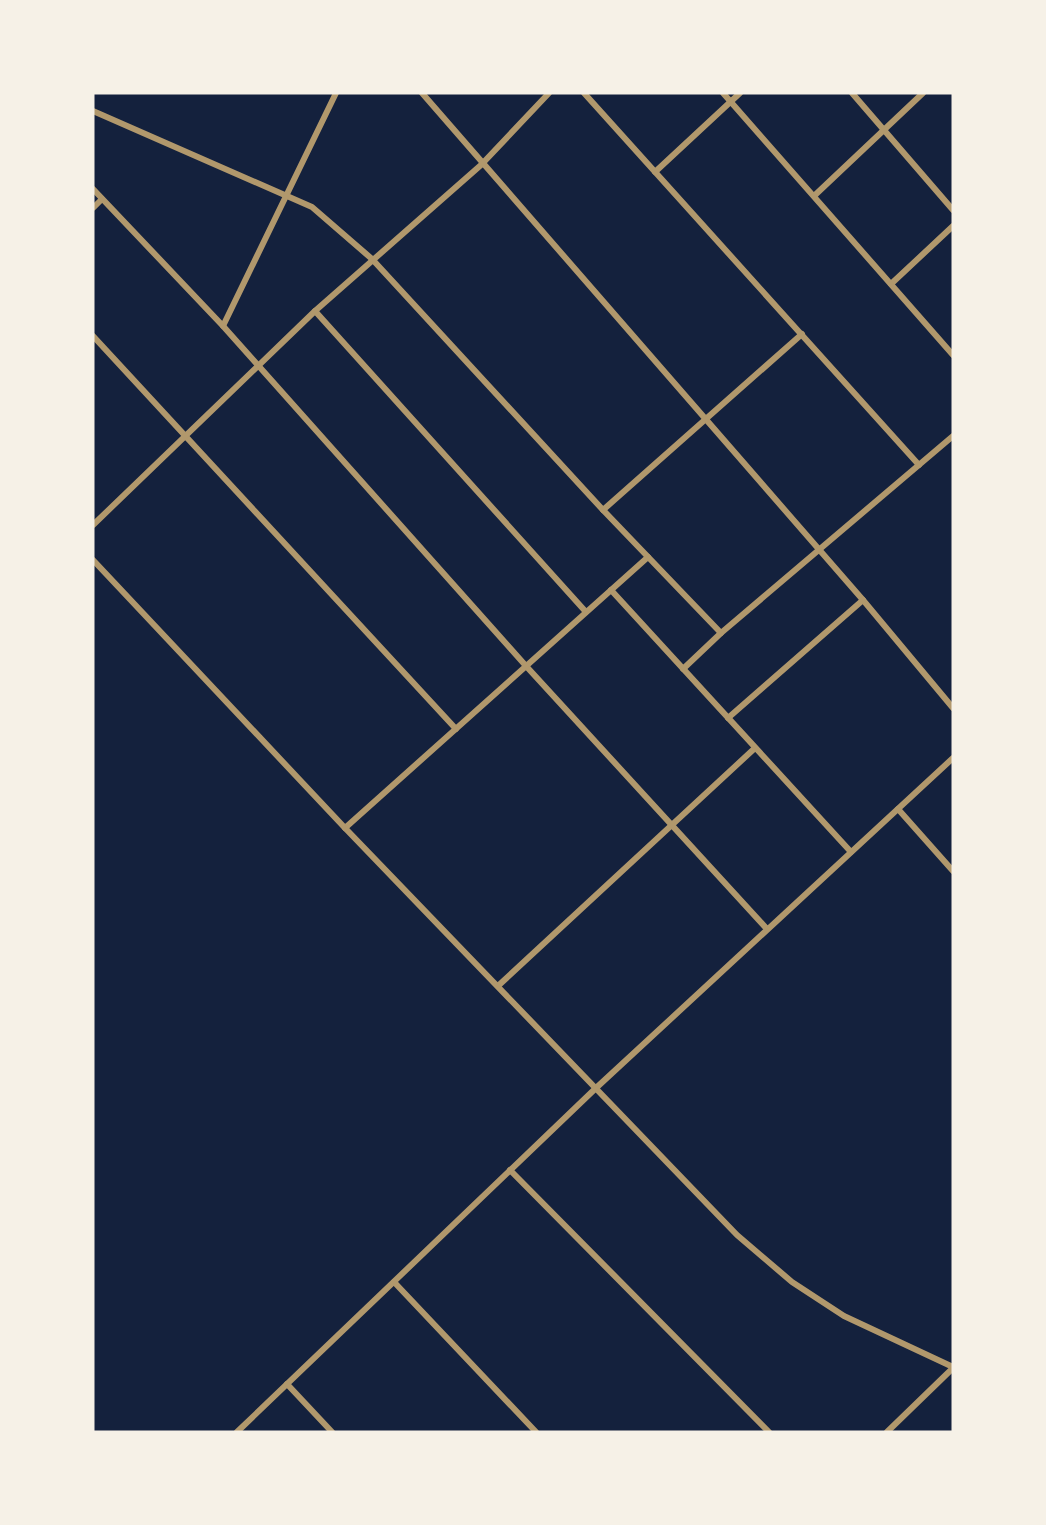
<svg xmlns="http://www.w3.org/2000/svg" width="1046" height="1525" font-family="'DM Sans',sans-serif">
<rect width="100%" height="100%" fill="#14213d"/>
<g fill="none" stroke-linecap="round" stroke-linejoin="round">
<g stroke="#b1986c" stroke-width="6">
<polyline points="422,93 863,600 953,708"/>
<polyline points="584,93 919,465"/>
<polyline points="723,93 953,355"/>
<polyline points="852,93 953,210"/>
<polyline points="93,111 312,207 372,259 603,510 721,633"/>
<polyline points="655,172 740,93"/>
<polyline points="93,189 223,326 526,666 767,929"/>
<polyline points="814,196 923,93"/>
<polyline points="93,208 102,199"/>
<polyline points="891,284 953,226"/>
<polyline points="315,311 586,612"/>
<polyline points="223,326 336,93"/>
<polyline points="93,336 456,729"/>
<polyline points="603,510 802,334"/>
<polyline points="93,525 315,311 481,165 549,93"/>
<polyline points="93,560 345,828 737,1235 792,1282 844,1316 953,1367"/>
<polyline points="611,590 851,852"/>
<polyline points="683,669 721,633 953,436"/>
<polyline points="728,718 863,600"/>
<polyline points="898,809 953,871"/>
<polyline points="345,828 648,557"/>
<polyline points="499,985 755,748"/>
<polyline points="510,1170 769,1432"/>
<polyline points="394,1282 536,1432"/>
<polyline points="287,1384 332,1432"/>
<polyline points="237,1432 596,1088 953,758"/>
<polyline points="887,1432 953,1368"/>
</g>
</g>
<rect width="1046" height="1525" fill="none" stroke="#f6f1e7" stroke-width="189"/>
</svg>
